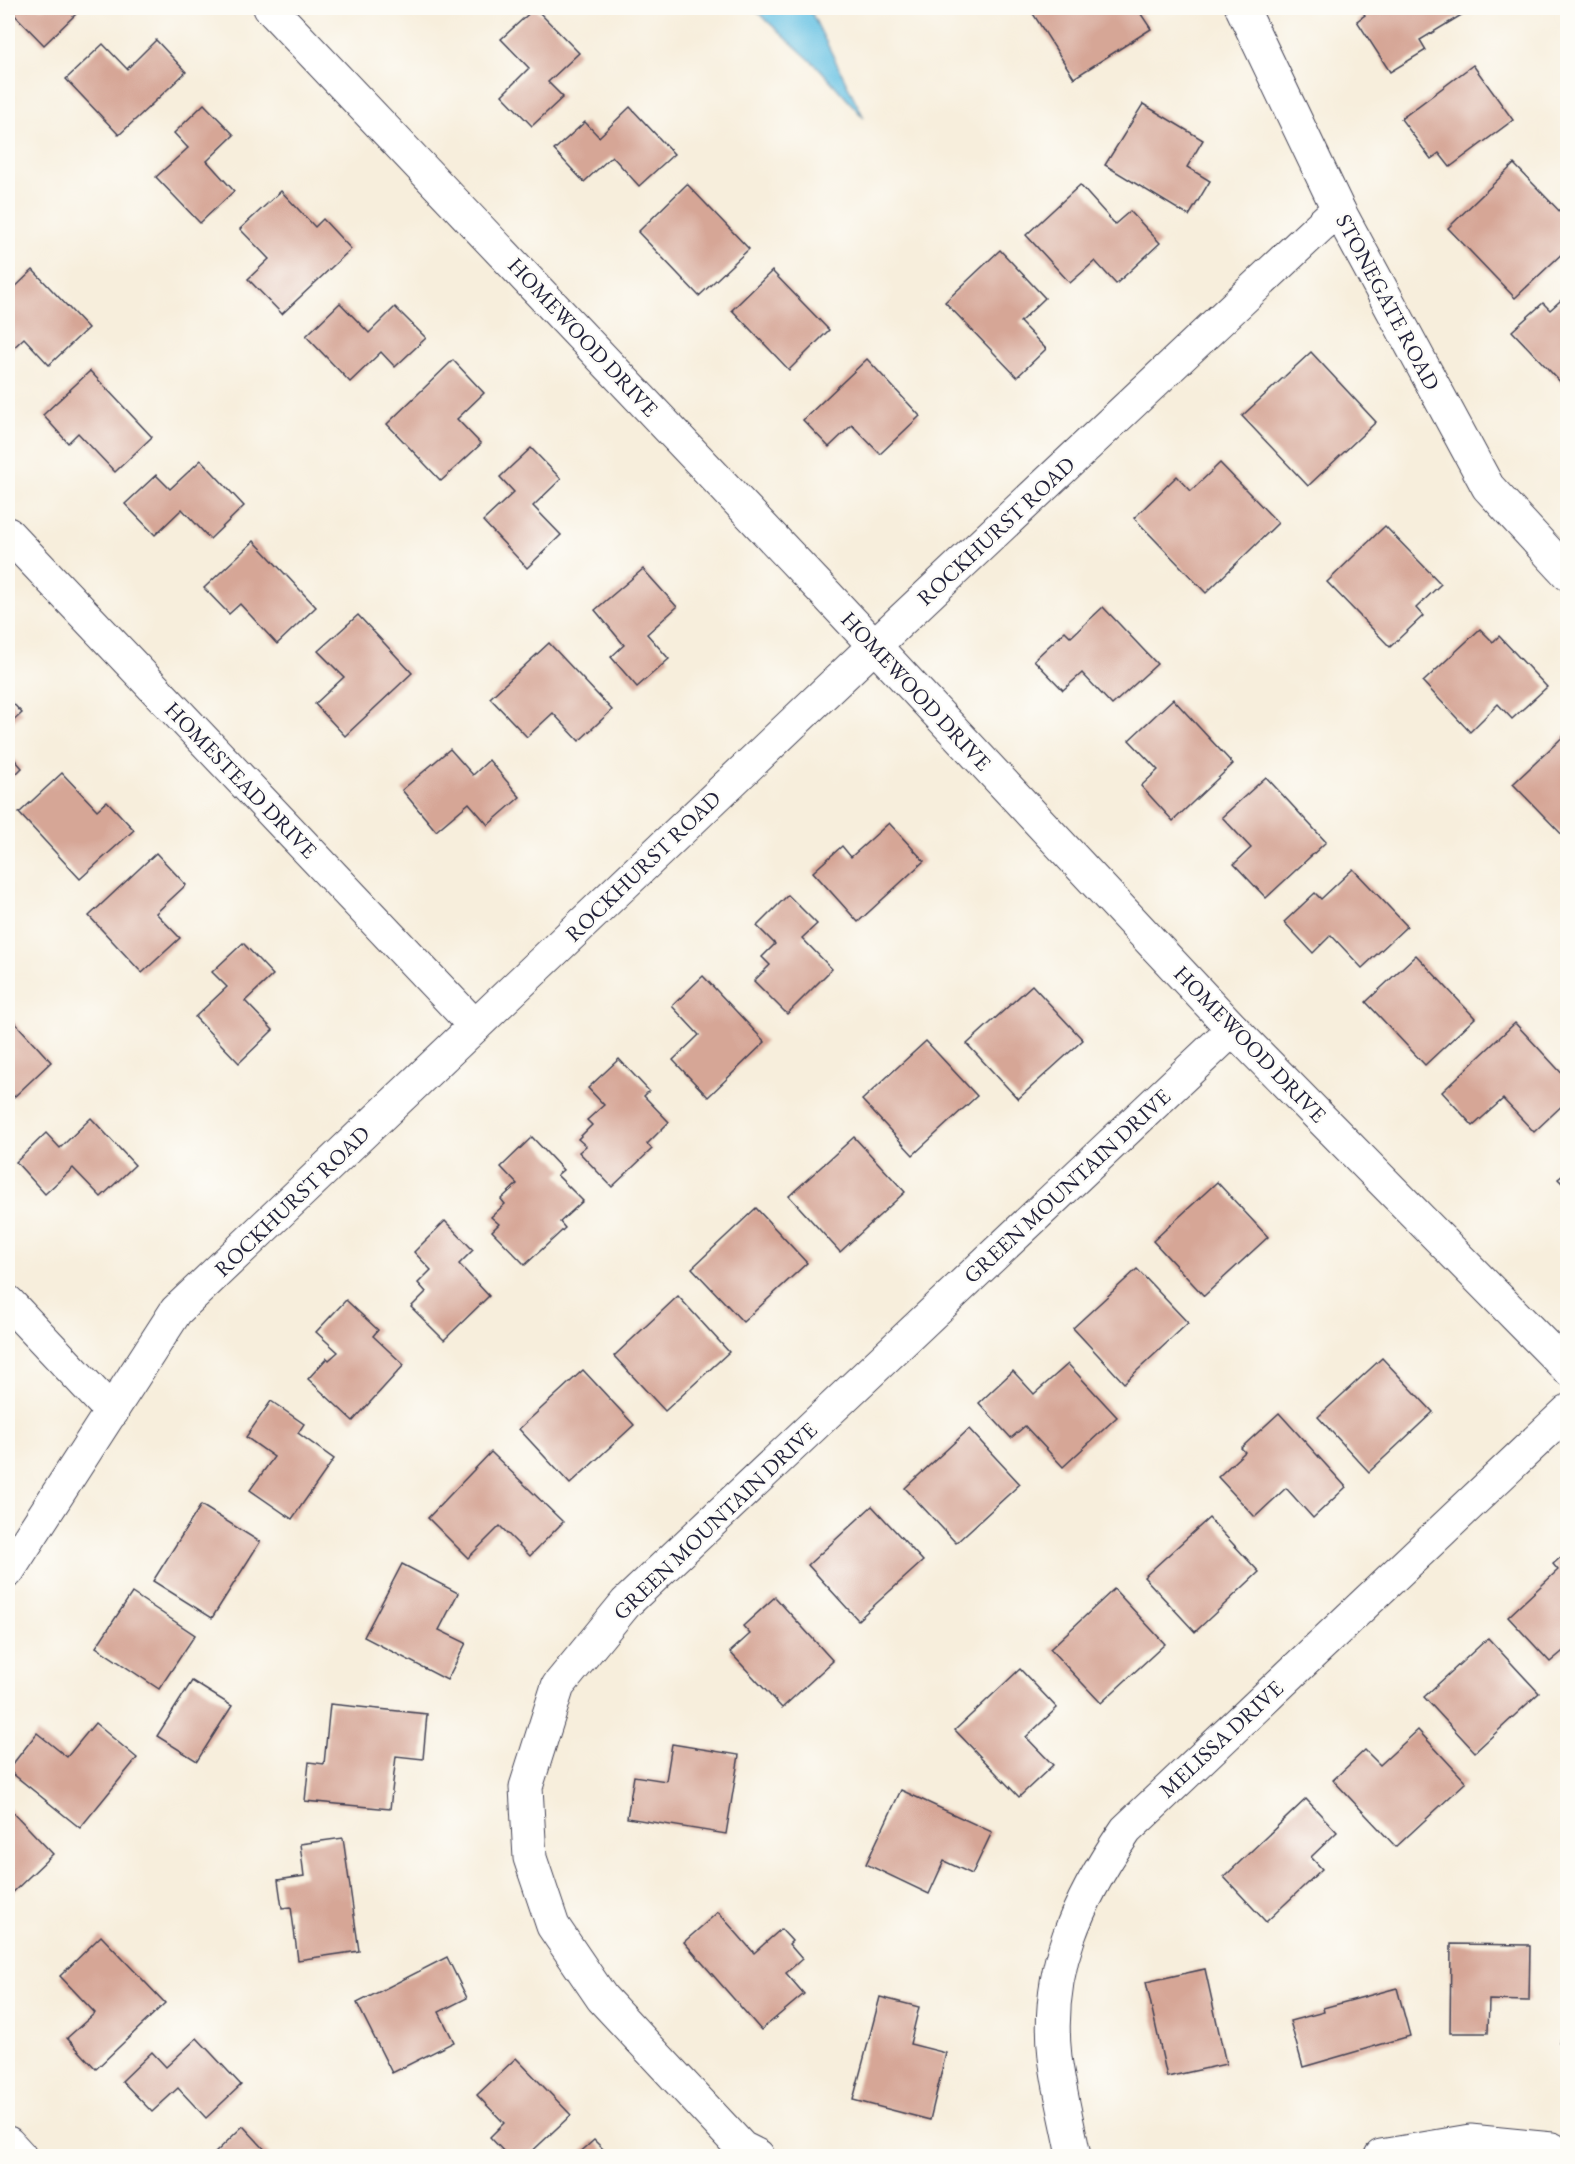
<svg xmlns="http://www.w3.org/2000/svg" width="1575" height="2164" font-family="'EB Garamond',serif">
<rect width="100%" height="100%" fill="#fdfcf7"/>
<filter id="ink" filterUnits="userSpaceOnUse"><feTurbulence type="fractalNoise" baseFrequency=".0167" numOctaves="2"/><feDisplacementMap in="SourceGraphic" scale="12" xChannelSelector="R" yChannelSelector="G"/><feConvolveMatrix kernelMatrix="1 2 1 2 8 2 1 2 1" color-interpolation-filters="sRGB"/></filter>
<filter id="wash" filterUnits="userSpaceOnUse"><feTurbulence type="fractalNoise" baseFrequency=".008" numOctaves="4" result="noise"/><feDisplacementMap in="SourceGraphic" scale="24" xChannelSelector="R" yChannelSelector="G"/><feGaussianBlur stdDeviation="1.35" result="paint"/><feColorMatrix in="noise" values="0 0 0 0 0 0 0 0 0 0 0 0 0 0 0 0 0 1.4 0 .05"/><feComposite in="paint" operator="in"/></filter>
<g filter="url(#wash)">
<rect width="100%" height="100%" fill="#f7eedc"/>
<polygon fill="#65c1e3" stroke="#44728f" stroke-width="1.5" points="753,8 809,8 864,118 820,69"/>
<g id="blocks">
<g fill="#d6a696">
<polygon points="8,8 73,8 78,12 44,45"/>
<polygon points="535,8 579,53 548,82 563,97 532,126 502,95 529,68 501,39"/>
<polygon points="1033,8 1137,8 1151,29 1074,78 1030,9"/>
<polygon points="1360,8 1473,8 1420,40 1426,50 1390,72 1357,21 1365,15"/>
<polygon points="156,40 186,72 119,135 66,79 103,44 127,69"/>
<polygon points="1473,65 1513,120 1450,167 1439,153 1431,159 1401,119"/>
<polygon points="204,104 234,135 207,161 234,191 200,223 156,177 188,148 174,133"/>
<polygon points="1143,104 1203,140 1187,167 1210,181 1189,216 1105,165"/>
<polygon points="630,107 674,154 639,186 612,156 584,182 554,150 585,122 599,137"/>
<polygon points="1514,164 1568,220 1568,248 1515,298 1448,228"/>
<polygon points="687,184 749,249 699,296 638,232"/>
<polygon points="1080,185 1115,224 1130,211 1160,243 1116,284 1095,261 1070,283 1026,235"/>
<polygon points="281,191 315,227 323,219 351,249 282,314 248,279 269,259 240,229"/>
<polygon points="1000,250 1045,298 1020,322 1046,349 1017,377 945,302"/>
<polygon points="33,270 88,328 49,365 24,338 8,353 8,294"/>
<polygon points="772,271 829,330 789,370 732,310"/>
<polygon points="1568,294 1568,390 1512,331 1543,303 1550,310"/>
<polygon points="340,303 369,333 395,307 426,338 395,367 381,352 350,382 306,336"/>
<polygon points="1311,352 1376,422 1308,486 1242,416"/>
<polygon points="867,359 920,416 880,454 852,425 829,447 803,420"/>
<polygon points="453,360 484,393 457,419 481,444 441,481 387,424"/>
<polygon points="90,371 152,437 115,472 78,433 68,443 43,415"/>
<polygon points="531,448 561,479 533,506 561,535 527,568 483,521 514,492 500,477"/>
<polygon points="201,460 244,506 210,539 182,509 155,535 125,504 156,475 170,489"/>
<polygon points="1220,463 1278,523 1206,593 1134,518 1177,476 1191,491"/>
<polygon points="1385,526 1441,584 1416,608 1423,616 1390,647 1327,582"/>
<polygon points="254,541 316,607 277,644 240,604 229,614 204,588"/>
<polygon points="643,569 677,607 647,634 669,659 637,687 611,657 624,645 595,610"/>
<polygon points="1103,607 1157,664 1112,705 1082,673 1063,690 1034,660 1065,631 1071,637"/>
<polygon points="358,615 412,673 345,736 315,704 344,677 318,651"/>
<polygon points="1480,629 1493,642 1499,636 1547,687 1512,719 1498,704 1470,732 1423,682"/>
<polygon points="549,643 612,710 579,741 553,713 527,737 490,698"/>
<polygon points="8,698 22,713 8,726"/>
<polygon points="1173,699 1233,764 1173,821 1141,786 1158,770 1129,740"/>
<polygon points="1568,732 1568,841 1513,784"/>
<polygon points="450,749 473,775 489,760 520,797 488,825 469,803 436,831 402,790"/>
<polygon points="8,752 22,768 8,782"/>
<polygon points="62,773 97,810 107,801 134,830 80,879 19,813"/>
<polygon points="1266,777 1326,842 1266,898 1234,864 1251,848 1222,817"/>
<polygon points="889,823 924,861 858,922 813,872 842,846 851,857"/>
<polygon points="156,853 186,885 156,913 180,938 142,973 89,916"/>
<polygon points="1353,869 1407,926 1362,968 1331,935 1313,953 1284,922 1315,893 1321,899"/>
<polygon points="788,895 817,924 802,938 832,969 787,1014 754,981 770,965 762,957 775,944 757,926"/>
<polygon points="243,943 273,975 245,1001 273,1030 239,1063 195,1017 227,987 212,972"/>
<polygon points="1416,955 1475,1018 1425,1065 1366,1002"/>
<polygon points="703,976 765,1042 708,1097 673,1060 699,1035 672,1006"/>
<polygon points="1032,985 1083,1040 1018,1099 967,1044"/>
<polygon points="8,1015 51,1062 14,1097 8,1090"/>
<polygon points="1515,1023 1568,1080 1568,1100 1534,1132 1503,1099 1473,1126 1442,1092"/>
<polygon points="926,1041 977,1096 913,1155 862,1100"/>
<polygon points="619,1059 649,1091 644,1096 669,1122 647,1144 652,1149 612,1187 579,1152 586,1146 578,1139 592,1125 587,1120 604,1105 588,1088"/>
<polygon points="91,1118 135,1165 101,1197 73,1168 45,1194 16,1162 46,1133 60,1148"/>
<polygon points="532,1137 563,1170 557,1175 583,1201 560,1222 565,1228 525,1265 492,1231 499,1224 491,1217 505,1204 501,1199 517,1184 501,1167"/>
<polygon points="854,1137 905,1192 840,1252 789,1196"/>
<polygon points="1568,1171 1568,1189 1558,1179"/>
<polygon points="1217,1182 1268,1237 1204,1296 1153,1241"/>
<polygon points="756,1208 807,1263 743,1322 692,1268"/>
<polygon points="445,1221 473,1250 459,1264 489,1296 444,1340 411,1307 426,1292 418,1283 431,1270 414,1252"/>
<polygon points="1137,1269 1188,1323 1124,1383 1073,1328"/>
<polygon points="678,1296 729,1352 665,1411 614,1356"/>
<polygon points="346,1300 378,1330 373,1336 404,1365 353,1421 308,1379 327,1358 329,1360 338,1352 316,1332"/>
<polygon points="1382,1358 1433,1412 1369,1472 1318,1417"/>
<polygon points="1068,1364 1117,1417 1063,1467 1025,1426 1011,1438 979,1403 1013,1371 1034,1394"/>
<polygon points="583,1370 634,1425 570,1484 519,1429"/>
<polygon points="271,1401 304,1424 298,1433 334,1459 292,1519 250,1490 274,1457 246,1437"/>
<polygon points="1279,1413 1346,1487 1313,1518 1286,1488 1255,1517 1218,1477 1245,1452 1241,1448"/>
<polygon points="969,1429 1020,1484 956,1543 905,1488"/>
<polygon points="491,1452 563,1522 530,1556 500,1526 468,1558 428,1518"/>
<polygon points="201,1505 260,1542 212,1618 153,1581"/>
<polygon points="872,1506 923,1561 858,1620 808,1565"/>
<polygon points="1209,1518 1259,1572 1195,1632 1144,1577"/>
<polygon points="1568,1551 1568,1647 1550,1662 1508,1617 1558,1570 1553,1564"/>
<polygon points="402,1564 458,1593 439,1630 466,1643 447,1680 364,1637"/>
<polygon points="1114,1589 1165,1644 1101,1703 1050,1649"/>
<polygon points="132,1593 195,1635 159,1689 96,1647"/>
<polygon points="775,1597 833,1661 782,1708 730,1652 750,1634 743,1626"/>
<polygon points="1488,1638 1539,1693 1475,1752 1424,1697"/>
<polygon points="1020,1669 1057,1708 1026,1737 1053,1765 1019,1797 955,1730"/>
<polygon points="192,1681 232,1706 197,1761 157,1736"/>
<polygon points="330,1704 427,1714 423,1759 396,1756 390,1809 305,1801 309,1762 324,1764"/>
<polygon points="95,1723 137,1758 80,1828 8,1770 37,1733 67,1757"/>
<polygon points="1418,1730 1466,1782 1396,1847 1333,1780 1365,1750 1380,1765"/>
<polygon points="672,1744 739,1755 726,1834 627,1818 634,1776 666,1781"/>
<polygon points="901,1790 992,1832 972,1874 944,1861 929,1894 866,1864"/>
<polygon points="1306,1799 1337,1832 1311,1857 1322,1869 1266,1922 1224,1877"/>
<polygon points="9,1808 53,1854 8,1897 8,1809"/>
<polygon points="343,1838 359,1951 298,1960 291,1907 282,1908 278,1880 304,1876 300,1844"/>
<polygon points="718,1912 754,1953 781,1929 792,1941 789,1944 802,1959 786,1973 804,1994 761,2030 684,1942"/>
<polygon points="101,1936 165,2003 96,2069 67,2038 95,2013 60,1976"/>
<polygon points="1451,1944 1530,1945 1529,2001 1489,2000 1488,2033 1450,2033"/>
<polygon points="447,1957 467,1998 439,2012 454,2042 392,2073 357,2003"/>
<polygon points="1205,1969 1226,2064 1167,2077 1146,1982"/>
<polygon points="1397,1988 1410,2036 1303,2067 1290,2021 1324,2012 1323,2008"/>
<polygon points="880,1997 919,2007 910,2044 946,2053 930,2120 853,2100"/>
<polygon points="1568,2024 1568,2047 1559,2043"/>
<polygon points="197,2038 241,2085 206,2118 178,2088 152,2112 122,2081 152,2052 166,2067"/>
<polygon points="516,2058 571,2115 527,2156 508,2156 490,2137 504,2123 477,2095"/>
<polygon points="243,2126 271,2156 212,2156"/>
<polygon points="594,2140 610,2156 576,2156"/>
</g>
</g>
</g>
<g filter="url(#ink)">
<use href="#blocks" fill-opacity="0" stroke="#424153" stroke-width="1.5"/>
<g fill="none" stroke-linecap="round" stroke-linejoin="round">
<g stroke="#424153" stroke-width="35">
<g id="street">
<polyline points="270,8 826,594 1233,1029 1568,1369"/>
<polyline points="1242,8 1338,209 1488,487 1568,574"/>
<polyline points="8,534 475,1026"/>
<polyline points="8,1302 112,1412"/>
<polyline points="8,1571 176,1311 874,646 1338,209"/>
<polyline points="758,2156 742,2148 602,1998 553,1926 530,1858 526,1787 558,1686 626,1603 1233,1029"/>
<path d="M1074,2156C1068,2124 1059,2090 1055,2057C1045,1969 1078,1900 1126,1830L1568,1411"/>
<polyline points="1381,2156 1470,2141 1552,2149 1562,2156"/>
</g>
</g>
<g stroke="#424153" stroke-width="35">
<polyline id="secondary" points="8,2143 20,2156"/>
</g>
<use href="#street" stroke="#fff" stroke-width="33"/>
<use href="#secondary" stroke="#fff" stroke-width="33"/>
</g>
</g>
<g text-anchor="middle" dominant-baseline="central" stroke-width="5" stroke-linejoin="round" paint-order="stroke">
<g font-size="22" fill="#22223b" stroke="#fdfcf7">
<text transform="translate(1388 302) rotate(62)">STONEGATE ROAD</text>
<text transform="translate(583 337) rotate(47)">HOMEWOOD DRIVE</text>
<text transform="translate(996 531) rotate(-43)">ROCKHURST ROAD</text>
<text transform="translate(916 691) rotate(47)">HOMEWOOD DRIVE</text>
<text transform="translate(241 780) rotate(46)">HOMESTEAD DRIVE</text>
<text transform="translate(643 866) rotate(-44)">ROCKHURST ROAD</text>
<text transform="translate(1250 1044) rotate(46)">HOMEWOOD DRIVE</text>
<text transform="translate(1067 1186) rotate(-43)">GREEN MOUNTAIN DRIVE</text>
<text transform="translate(292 1201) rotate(-44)">ROCKHURST ROAD</text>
<text transform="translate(715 1521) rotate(-44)">GREEN MOUNTAIN DRIVE</text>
<text transform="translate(1221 1739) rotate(-43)">MELISSA DRIVE</text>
</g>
</g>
<rect width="1575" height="2164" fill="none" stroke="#fdfcf7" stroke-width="30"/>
</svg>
